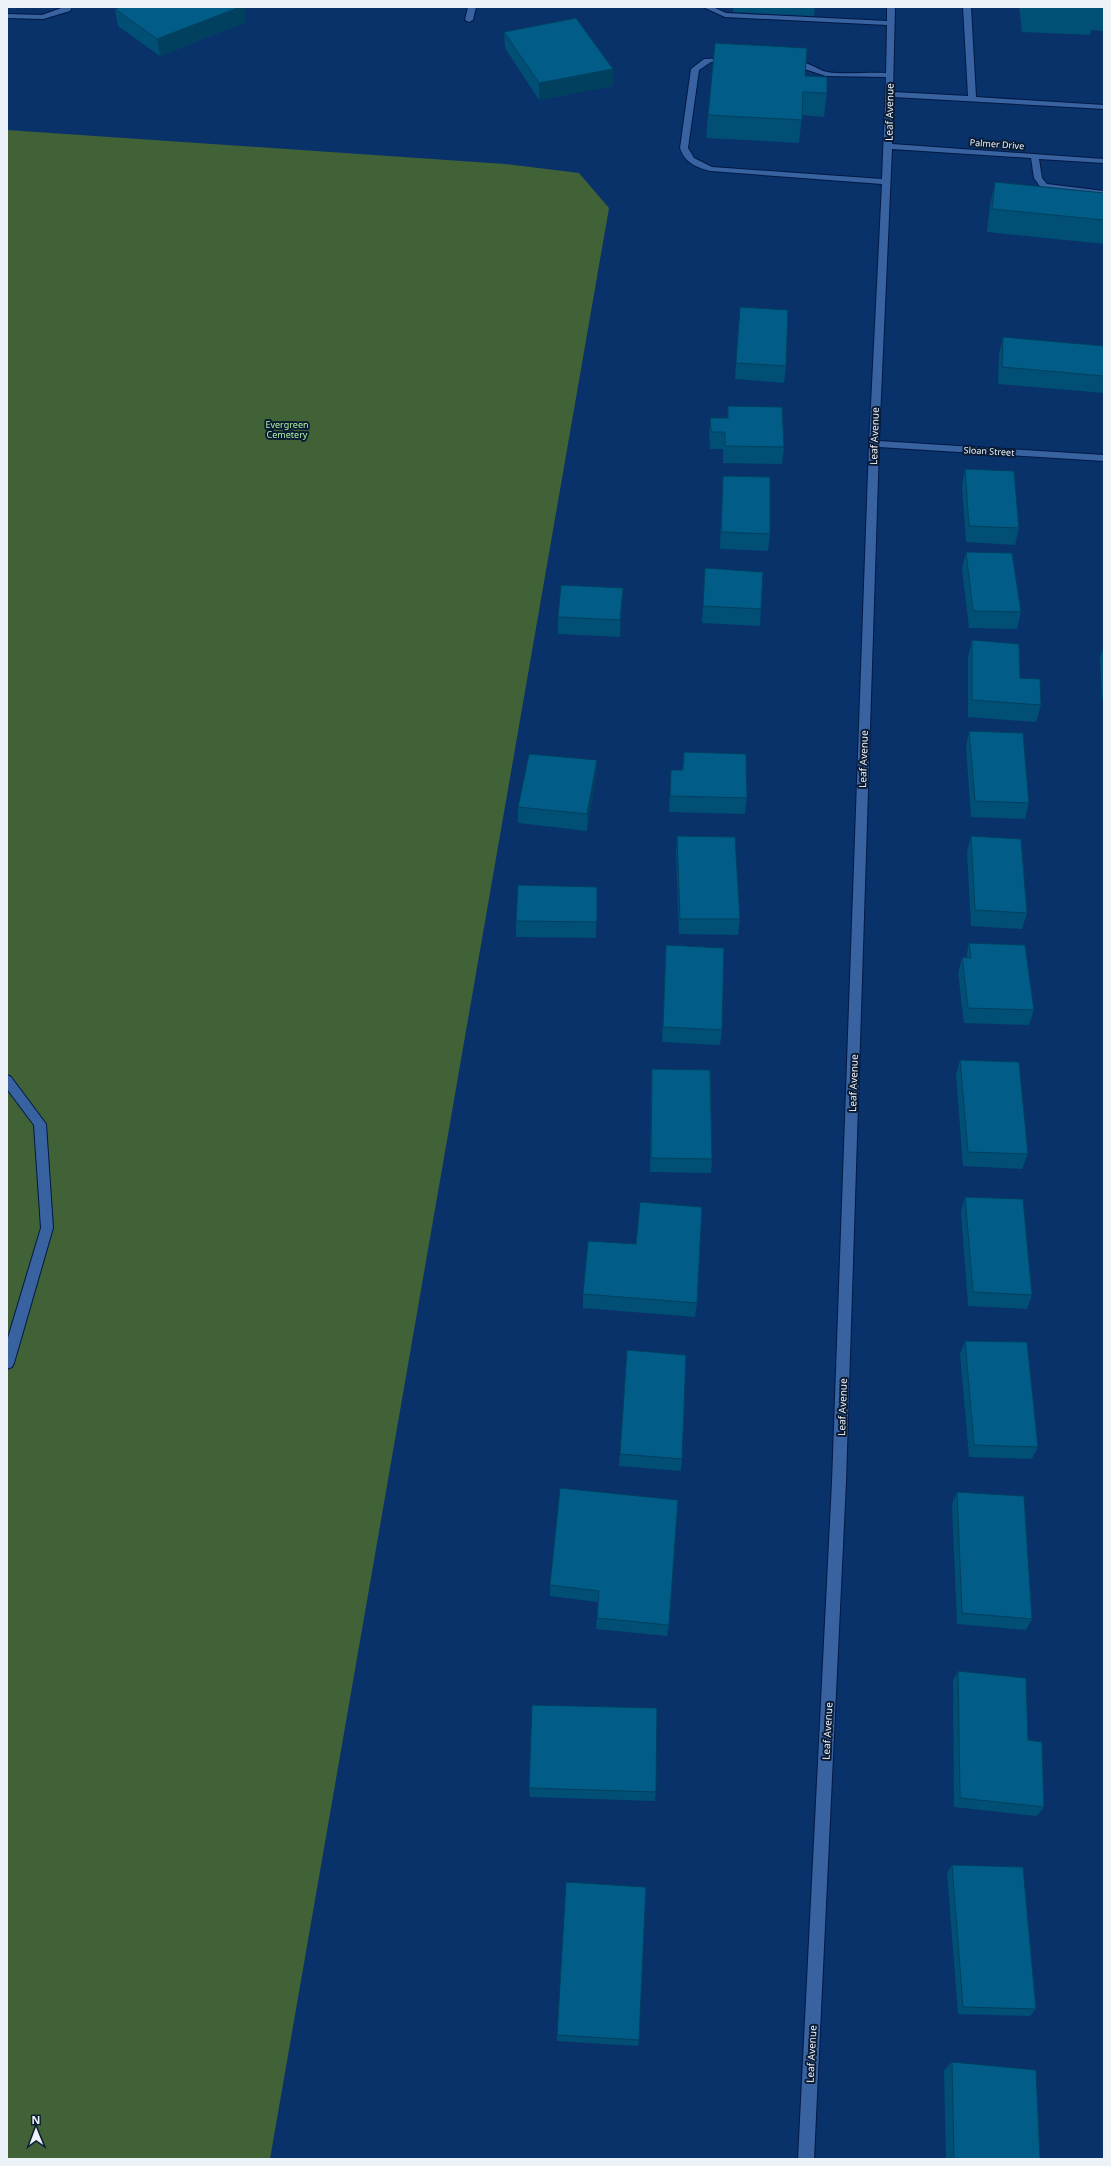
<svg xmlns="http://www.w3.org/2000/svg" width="1111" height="2166" font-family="'Noto Sans',sans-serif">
<rect width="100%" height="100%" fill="#09326b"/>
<polygon fill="#416136" points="7,130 505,164 579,173 609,208 270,2159 7,2159"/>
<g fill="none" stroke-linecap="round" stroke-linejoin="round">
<g stroke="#001944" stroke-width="2">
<g id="minor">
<polygon points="64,7 72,7 70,11 43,19 7,18 7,14 42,15"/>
<polygon points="468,7 476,7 473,20 469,22 465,20"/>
<path d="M703,7H713L726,13L887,21V7H895L893,92L968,96L963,7H971L976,97L1104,105V109L893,97L892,144L1104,159V163L1039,159L1042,178L1047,184L1104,191V195L1041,188L1034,178L1031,158L892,149L879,441L1104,455V461L879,447L846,1482L814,2159H798L832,1482L869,444L882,184L711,171C697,168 685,163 680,148L691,69L704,59L730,58H733V62H711L699,70L688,148L694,158L712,167L882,179L886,77L826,76L786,63C797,54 815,69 827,72C843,75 868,72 886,73L887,25L725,17Z"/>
<polygon points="7,1075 11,1077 46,1124 53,1228 14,1363 12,1367 7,1369 7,1341 41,1228 34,1125 7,1089"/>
</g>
</g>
<use href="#minor" fill="#3962a0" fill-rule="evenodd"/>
</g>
<g fill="#014f74">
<polygon points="121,7 244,7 246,22 160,56 118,26 115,9"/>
<polygon points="733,7 815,7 814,16 733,12"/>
<polygon points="1019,7 1104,7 1104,31 1091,30 1090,35 1022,32"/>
<polygon points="504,32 613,86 539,100 505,48"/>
<polygon points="1104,43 1104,55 1103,49"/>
<polygon points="805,76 827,93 824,117 802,115 799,143 706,138 708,115"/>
<polygon points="995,182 1104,193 1104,244 987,232 990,205"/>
<polygon points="740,307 786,366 784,383 735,379"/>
<polygon points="1003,337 1104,346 1104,393 998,384 999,354"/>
<polygon points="728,406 784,447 782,464 723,463 723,449 710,449 709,435 710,418 727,418"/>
<polygon points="965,469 1019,528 1015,545 966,542 962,486"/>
<polygon points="723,476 770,534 768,551 720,549 722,492"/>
<polygon points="966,552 1021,612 1017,629 969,628 962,568"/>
<polygon points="705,568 761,609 760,626 702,623"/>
<polygon points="623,588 622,605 620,637 558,634 558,617"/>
<polygon points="972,640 1020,678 1041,705 1036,722 968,717 968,657"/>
<polygon points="1104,645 1104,699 1102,699 1100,657"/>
<polygon points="969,731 1029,803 1025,819 971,817 966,747"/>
<polygon points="684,752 747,798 745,814 669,812 671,770 682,770"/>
<polygon points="597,760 596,776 587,831 518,823 518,807"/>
<polygon points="677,836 740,919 738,935 679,934 676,852"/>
<polygon points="971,836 1027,913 1022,929 971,926 967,852"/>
<polygon points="597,887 596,938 516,937 516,921"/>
<polygon points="969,943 1034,1010 1029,1025 964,1023 958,973 962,957 966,958"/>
<polygon points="666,945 722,1030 720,1045 662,1042"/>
<polygon points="960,1060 1028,1154 1022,1169 963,1166 956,1075"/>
<polygon points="652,1069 712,1159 711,1173 650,1172 651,1084"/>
<polygon points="965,1197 1032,1295 1027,1309 968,1306 961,1211"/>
<polygon points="636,1244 697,1303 695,1317 583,1308 583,1294"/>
<polygon points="965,1341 1038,1447 1032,1459 969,1457 960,1354"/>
<polygon points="627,1350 682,1459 681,1471 619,1466"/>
<polygon points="560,1488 669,1625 667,1636 596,1629 598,1602 550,1596 550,1585"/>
<polygon points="957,1492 1032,1619 1026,1630 957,1624 952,1504"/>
<polygon points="958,1671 1028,1740 1044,1807 1037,1816 954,1807 953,1681"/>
<polygon points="529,1788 656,1792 655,1801 530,1797"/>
<polygon points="952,1865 1036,2009 1030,2016 958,2014 947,1873"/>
<polygon points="557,2035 639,2040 638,2046 557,2041"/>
<polygon points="952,2062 1040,2159 946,2159 944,2070"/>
</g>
<g fill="#01405e">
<polygon points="240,7 244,7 246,22 160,56 157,39"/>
<polygon points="613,69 613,86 539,100 539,83"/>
<polygon points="623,588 622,605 620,637 620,620"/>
<polygon points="597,760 596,776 587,831 587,814"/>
</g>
<g fill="#015c87" stroke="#01405e">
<polygon points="121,7 240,7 157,39 115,9"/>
<polygon points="576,18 613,69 539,83 504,32"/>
<polygon points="715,43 807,48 805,76 827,77 827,93 803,92 802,120 708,115"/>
<polygon points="995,182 1104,193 1104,220 992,209"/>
<polygon points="740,307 788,310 786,366 736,363"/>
<polygon points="1003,337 1104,346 1104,376 1002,367"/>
<polygon points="728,406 782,407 784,447 725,446 725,432 711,432 710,418 728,418"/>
<polygon points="965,469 1014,471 1019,528 969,526"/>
<polygon points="723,476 770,477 770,534 721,532"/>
<polygon points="966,552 1012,553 1021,612 973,611"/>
<polygon points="705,568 763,572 761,609 703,606"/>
<polygon points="561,585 623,588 620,620 558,617"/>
<polygon points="972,640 1019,644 1020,678 1040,679 1041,705 972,700"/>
<polygon points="969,731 1023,733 1029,803 975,801"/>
<polygon points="684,752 746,754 747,798 670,796 671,770 683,770"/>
<polygon points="529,754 597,760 587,814 518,807"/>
<polygon points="677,836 735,837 740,919 680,919"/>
<polygon points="971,836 1021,839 1027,913 975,910"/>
<polygon points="518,885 597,887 597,922 516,921"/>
<polygon points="969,943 1025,945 1034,1010 968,1008 962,957 971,958"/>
<polygon points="666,945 724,948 722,1030 663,1027"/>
<polygon points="960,1060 1019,1062 1028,1154 968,1152"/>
<polygon points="652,1069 710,1070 712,1159 651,1158"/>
<polygon points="965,1197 1023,1199 1032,1295 973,1292"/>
<polygon points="640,1202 702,1207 697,1303 583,1294 588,1241 636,1244"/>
<polygon points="965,1341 1027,1342 1038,1447 974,1445"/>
<polygon points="627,1350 686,1355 682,1459 620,1454"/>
<polygon points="560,1488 678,1500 669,1625 597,1618 599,1591 550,1585"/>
<polygon points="957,1492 1024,1496 1032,1619 962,1613"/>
<polygon points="958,1671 1026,1678 1028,1740 1042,1742 1044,1807 960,1798"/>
<polygon points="532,1705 657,1708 656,1792 529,1788"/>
<polygon points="952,1865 1023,1867 1036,2009 963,2007"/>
<polygon points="566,1882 646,1887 639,2040 557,2035"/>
<polygon points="952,2062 1036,2070 1040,2159 954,2159"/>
</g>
<g text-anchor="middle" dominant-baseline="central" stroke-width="4" stroke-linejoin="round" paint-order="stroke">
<g font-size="9" fill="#edf2f9" stroke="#0b1c35">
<text transform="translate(997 144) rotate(4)">Palmer Drive</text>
<text transform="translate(989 451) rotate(3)">Sloan Street</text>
</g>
<g font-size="9" fill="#b2f39e" stroke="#0b1c35">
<text x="287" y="424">Evergreen<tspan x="287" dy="10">Cemetery</tspan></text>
</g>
<g font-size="10" fill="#edf2f9" stroke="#0b1c35">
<text transform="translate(889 112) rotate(-89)">Leaf Avenue</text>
<text transform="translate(874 436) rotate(-88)">Leaf Avenue</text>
<text transform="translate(863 759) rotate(-88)">Leaf Avenue</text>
<text transform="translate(853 1083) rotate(-88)">Leaf Avenue</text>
<text transform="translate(842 1407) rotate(-88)">Leaf Avenue</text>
<text transform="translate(827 1731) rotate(-87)">Leaf Avenue</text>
<text transform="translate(811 2054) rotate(-87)">Leaf Avenue</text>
</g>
</g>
<rect width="1111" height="2166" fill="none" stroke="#edf2f9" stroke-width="16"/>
<g transform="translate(36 2130) rotate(359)" stroke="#0b1c35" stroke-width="3" paint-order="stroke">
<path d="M0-3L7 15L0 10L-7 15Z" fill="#edf2f9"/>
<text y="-6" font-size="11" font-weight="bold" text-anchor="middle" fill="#edf2f9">N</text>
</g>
</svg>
